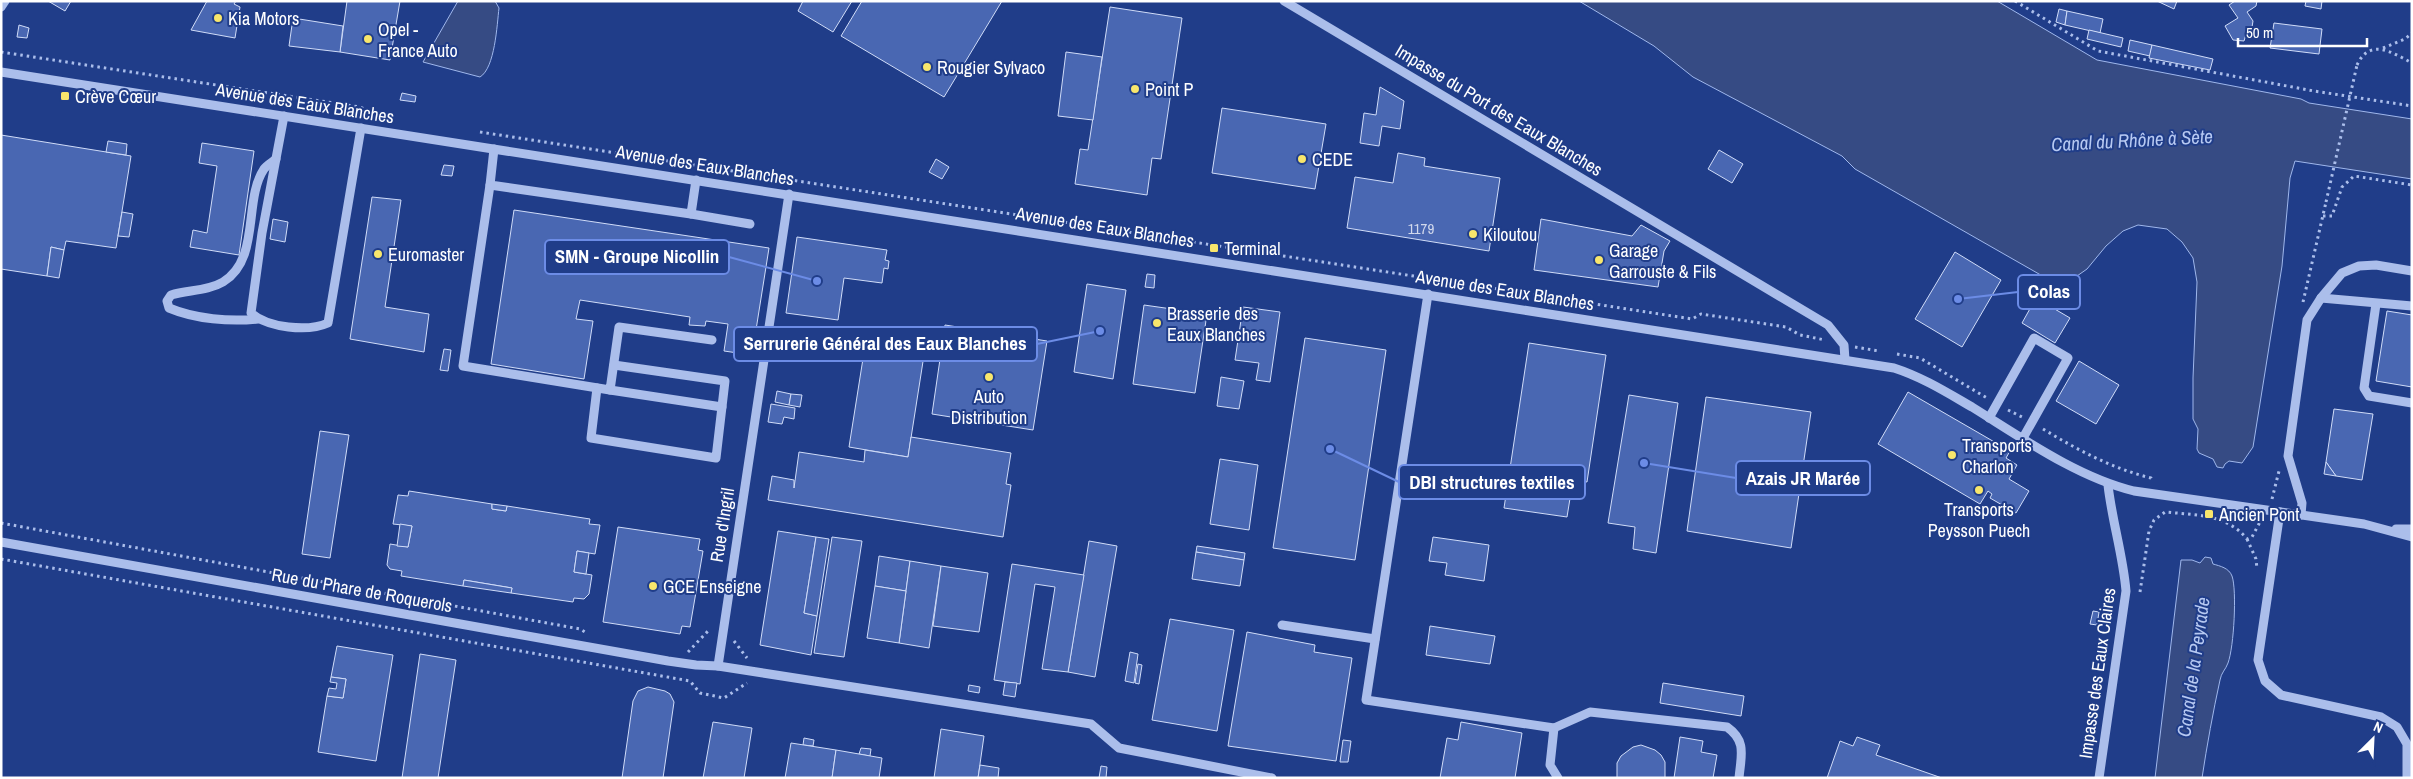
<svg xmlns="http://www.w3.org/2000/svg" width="2413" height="779" font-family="'Archivo Narrow',sans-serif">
<rect width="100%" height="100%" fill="#203d89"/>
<g fill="#364b84" stroke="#9fb7ec">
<path d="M458,1H495L499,8C497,25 495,68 480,77L423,62Z"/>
<polygon points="1579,1 1997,1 2097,60 2301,99 2309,103 2412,119 2412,179 2295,161 2290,178 2282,266 2253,447 2242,463 2229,461 2225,464 2223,468 2217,467 2213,459 2199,453 2197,449 2198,429 2193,419 2193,378 2197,282 2193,258 2182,242 2167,229 2138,225 2123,231 2106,246 2087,269 2067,283 2061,279 2053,282 1855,169 1842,156 1693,77 1654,46"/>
<path d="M2205,557L2211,558L2213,564C2220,566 2229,568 2232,576C2237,590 2234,647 2228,663C2226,669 2221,673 2220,680C2213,712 2207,745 2202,778H2155L2181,560H2192L2200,563Z"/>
</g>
<g fill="#4967b2" stroke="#d0dcf8">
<polygon points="48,1 71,1 65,11"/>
<polygon points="207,1 236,1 234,4 240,7 235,38 191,30"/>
<polygon points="347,1 400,1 390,60 340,52"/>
<polygon points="803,1 852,1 833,32 798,11"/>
<polygon points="862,1 1002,1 944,97 841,36"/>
<polygon points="2157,1 2177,1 2174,9"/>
<polygon points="2235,1 2257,1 2256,6 2247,12 2253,21 2252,27 2247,31 2244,41 2233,40 2225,26 2238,18 2229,5"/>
<polygon points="2306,1 2322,1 2321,9 2305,6"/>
<polygon points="1110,7 1182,18 1161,159 1152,158 1147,195 1075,184 1080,149 1088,150"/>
<polygon points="2059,9 2067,11 2065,25 2056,22"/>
<polygon points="2067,11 2103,19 2100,33 2065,25"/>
<polygon points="293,18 343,26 340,52 289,46"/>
<polygon points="2274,23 2322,29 2319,54 2270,48"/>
<polygon points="19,25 29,28 27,38 17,37"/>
<polygon points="2089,30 2123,38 2121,47 2087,39"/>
<polygon points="2130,40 2152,45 2150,56 2128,51"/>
<polygon points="2152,45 2213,59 2210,70 2149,58"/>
<polygon points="1066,52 1102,57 1093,120 1058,116"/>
<polygon points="1380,87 1404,101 1400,129 1382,126 1379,146 1360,143 1364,113 1376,115"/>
<polygon points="402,93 416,96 415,102 400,100"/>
<polygon points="1222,108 1326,124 1315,189 1212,173"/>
<polygon points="1,135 131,156 116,248 66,241 64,250 51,247 47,276 1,269"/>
<polygon points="108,141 127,144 126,155 106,152"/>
<polygon points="202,143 254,151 239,255 190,247 193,230 207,233 217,166 199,163"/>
<polygon points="1719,150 1743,164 1732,183 1708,169"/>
<polygon points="1398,153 1425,158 1424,166 1500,178 1489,251 1347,228 1355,177 1393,183"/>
<polygon points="936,159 949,167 942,179 929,172"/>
<polygon points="444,165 454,166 452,176 441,175"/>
<polygon points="372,197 401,200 385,307 429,314 424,352 350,339"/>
<polygon points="514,210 769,248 752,355 724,351 728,324 706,321 705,326 689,325 690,317 580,300 576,319 593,321 584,379 491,364"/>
<polygon points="122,212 133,214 129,237 118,236"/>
<polygon points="273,219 288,222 285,242 270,239"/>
<polygon points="1541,219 1632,236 1641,225 1670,241 1664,251 1658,287 1534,270"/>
<polygon points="797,237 887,250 885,260 889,261 888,269 884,268 882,283 844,278 838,320 786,313"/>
<polygon points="51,247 64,250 59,278 47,276"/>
<polygon points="1955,252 2001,280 1962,347 1915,319"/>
<polygon points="1147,274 1155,275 1154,288 1145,287"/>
<polygon points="1087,284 1126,290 1113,379 1074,372"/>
<polygon points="2036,298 2070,318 2055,343 2022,323"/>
<polygon points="1144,305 1207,314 1195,393 1133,384"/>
<polygon points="1243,307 1280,312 1270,382 1256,380 1259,363 1235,360"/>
<polygon points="2387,311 2412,315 2412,387 2376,381"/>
<polygon points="945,325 1047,341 1033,430 932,414"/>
<polygon points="868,327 927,336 908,457 849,447"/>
<polygon points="1305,338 1386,350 1355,560 1273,548"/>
<polygon points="1529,343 1606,355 1587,482 1573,480 1567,517 1504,508"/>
<polygon points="444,349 451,350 448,371 440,370"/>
<polygon points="2079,361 2119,385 2096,424 2056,401"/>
<polygon points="1221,377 1244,381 1239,409 1217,406"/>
<polygon points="777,391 791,394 789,405 775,402"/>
<polygon points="1908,392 2010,451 2006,458 2017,465 2009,479 2029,491 2016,513 1990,498 1992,494 1988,491 1980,504 1878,444"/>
<polygon points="791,394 802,395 800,407 789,405"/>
<polygon points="1629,395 1678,403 1656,553 1633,549 1635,527 1608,523"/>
<polygon points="1706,397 1811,412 1791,548 1687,531"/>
<polygon points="771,404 795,408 794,419 784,417 782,424 768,422"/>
<polygon points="2334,409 2373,414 2362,480 2336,476 2326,462"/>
<polygon points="320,431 349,435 330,558 302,554"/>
<polygon points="911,437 1011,453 1006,484 1011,485 1003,537 768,500 772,476 794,480 794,488 799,452 864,462 865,450 908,457"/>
<polygon points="1220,459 1258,465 1249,530 1210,524"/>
<polygon points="2326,462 2336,476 2324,474"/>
<polygon points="409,491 492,504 492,509 506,511 507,506 590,519 589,524 600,525 595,554 577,551 574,572 592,575 589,594 584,599 574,598 573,602 511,593 512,588 464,580 463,586 401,576 402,571 390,569 387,565 390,544 408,547 412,526 393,524 398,495 408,496"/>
<polygon points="492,504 507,506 506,511 492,509"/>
<polygon points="400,524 412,526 408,547 397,546"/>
<polygon points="618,527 700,539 698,550 703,551 690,627 682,626 680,634 603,622"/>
<polygon points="778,531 816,537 804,613 817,616 811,655 760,645"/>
<polygon points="816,537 829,539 817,616 804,613"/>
<polygon points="832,537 862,541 844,657 814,653"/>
<polygon points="1433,537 1489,545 1484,581 1445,575 1447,563 1429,561"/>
<polygon points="1089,541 1117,546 1095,677 1068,672"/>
<polygon points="1197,546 1245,553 1244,560 1196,552"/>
<polygon points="577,551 589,553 586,574 574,572"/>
<polygon points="1196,552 1244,560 1240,586 1192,579"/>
<polygon points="879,556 910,561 906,591 875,586"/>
<polygon points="910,561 941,566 929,648 899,643"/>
<polygon points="1012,564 1084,575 1068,672 1042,669 1055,587 1035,584 1020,684 994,680"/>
<polygon points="941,566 988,573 979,632 933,626"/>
<polygon points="464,580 512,588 511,593 463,586"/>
<polygon points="875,586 906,591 899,643 867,638"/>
<polygon points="2093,611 2099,612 2097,625 2090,624"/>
<polygon points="1170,619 1234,630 1217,731 1152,720"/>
<polygon points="1430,626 1495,636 1490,664 1426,655"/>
<polygon points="1247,632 1315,645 1314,652 1352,658 1336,761 1228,746"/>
<polygon points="337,646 393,655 376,761 318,752 327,696 343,698 346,679 331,677"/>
<polygon points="1130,652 1138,654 1134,683 1125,681"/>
<polygon points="420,654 456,660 438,778 402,778"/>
<polygon points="1138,664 1142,665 1139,684 1135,683"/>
<polygon points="331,677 346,679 343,698 327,696 329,688 336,689 337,683 330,682"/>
<polygon points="1005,682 1017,683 1015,697 1003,695"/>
<polygon points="1663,683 1744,696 1741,716 1660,703"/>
<polygon points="969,685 980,687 979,693 968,691"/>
<polygon points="648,687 665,691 670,694 674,702 663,778 622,778 633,701 638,691"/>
<polygon points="713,722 752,728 744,778 703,778"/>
<polygon points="1461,722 1522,733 1515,778 1440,778 1447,738 1458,740"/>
<polygon points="941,729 984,736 978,778 934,778"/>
<polygon points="1680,737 1703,741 1701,752 1717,755 1713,778 1674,778"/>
<polygon points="1857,737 1880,745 1876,755 1942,778 1827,778 1840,741 1853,746"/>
<polygon points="804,738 814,740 813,746 803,745"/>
<polygon points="1343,740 1351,741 1348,762 1340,762"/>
<polygon points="791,743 836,750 832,778 785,778"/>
<polygon points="1641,745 1655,750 1661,755 1665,762 1665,778 1617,778 1617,763 1621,756 1633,747"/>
<polygon points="861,748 871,749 870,756 859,754"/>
<polygon points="836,750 882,758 879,778 832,778"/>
<polygon points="980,765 999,768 998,778 978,778"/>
<polygon points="1101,766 1107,767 1106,778 1099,778"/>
</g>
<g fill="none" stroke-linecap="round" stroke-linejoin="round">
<g stroke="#abbeeb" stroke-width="3" stroke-dasharray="2.5 4" stroke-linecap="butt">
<polyline points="2015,1 2098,51 2314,91 2412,106"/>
<polyline points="2383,48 2405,39 2412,33"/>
<polyline points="1,52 360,107 385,118"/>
<path d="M2357,65C2370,37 2393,53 2412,63"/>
<polyline points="480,132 1692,319 1701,314 1786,327 1800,335 1825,340"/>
<polyline points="2323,216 2332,216 2342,187 2354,176 2412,185"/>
<polyline points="2303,302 2326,202"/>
<polyline points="1855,347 1879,351"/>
<polyline points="1897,354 1920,358 1987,398"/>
<polyline points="2008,410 2022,417"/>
<path d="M2043,429C2078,450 2111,468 2151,478L2153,482"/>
<polyline points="2272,499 2279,471"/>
<polyline points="1,523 580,629 585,632"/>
<polyline points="2247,539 2256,559 2257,569"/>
<polyline points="1,559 690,681 700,693 724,698 747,683"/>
<path d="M2140,592L2149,531L2154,520L2165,512C2195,515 2227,514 2247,539L2252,537L2261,520"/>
<polyline points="734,641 747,658"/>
<polyline points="688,652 708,631 711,632"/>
</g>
<g stroke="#abbeeb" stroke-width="9">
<polyline points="1284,1 1828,325 1844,345 1845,360"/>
<polyline points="1,7 5,1"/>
<path d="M1,72L1894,368C1922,377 1946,392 1972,407C2022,438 2077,477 2134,491L2364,524L2412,537"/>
<path d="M284,116L262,233L251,313C268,328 308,332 328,323L361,128"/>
<polyline points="494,149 490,185 691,214 696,180"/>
<polyline points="490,185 463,366 610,390 619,327 712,340"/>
<polyline points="789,194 718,666 1091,724 1119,748 1272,778"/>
<polyline points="691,214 750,224"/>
<polyline points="1428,294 1366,700 1554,728"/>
<polyline points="2321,298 2412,306"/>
<polyline points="2376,304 2364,388 2369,396 2412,403"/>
<path d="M258,319C230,322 195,319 169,308L167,301L171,295C188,290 208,291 223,282C261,259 243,200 264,169C267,165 273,162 276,159"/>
<polyline points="597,388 591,438 716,458 725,381 614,365"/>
<polyline points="610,390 722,407"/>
<polyline points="1989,418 2034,338 2068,358 2023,438"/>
<polyline points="2280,512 2258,660 2265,681 2281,695 2381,717 2397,727 2407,744 2407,778"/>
<polyline points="2301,515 2302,503 2288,456 2307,320 2321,298 2342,273 2359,266 2376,265 2412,271"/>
<polyline points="2396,529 2412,529"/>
<polyline points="1,542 668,661 696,665 718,666"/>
<polyline points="1282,625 1375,639"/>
<path d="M1558,778L1550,765L1554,728L1590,712L1727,727C1747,741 1741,756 1739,778"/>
<path d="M2099,778L2126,591C2123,555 2112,521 2108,485"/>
</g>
<polyline stroke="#abbeeb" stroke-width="3" stroke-dasharray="2.5 4" stroke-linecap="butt" points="2326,202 2357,65"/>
</g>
<g fill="#f8e66c" stroke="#203d89" stroke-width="2">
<circle cx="218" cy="18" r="5"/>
<circle cx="368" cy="39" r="5"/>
<circle cx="927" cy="67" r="5"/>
<circle cx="1135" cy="89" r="5"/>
<rect x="60" y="91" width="10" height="10" rx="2.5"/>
<circle cx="1302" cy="159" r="5"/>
<circle cx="1473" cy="234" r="5"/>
<rect x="1209" y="243" width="10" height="10" rx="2.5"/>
<circle cx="378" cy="254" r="5"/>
<circle cx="1599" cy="260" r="5"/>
<circle cx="1157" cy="323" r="5"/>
<circle cx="989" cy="377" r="5"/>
<circle cx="1952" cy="455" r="5"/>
<circle cx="1979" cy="490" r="5"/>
<rect x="2204" y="509" width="10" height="10" rx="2.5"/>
<circle cx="653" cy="586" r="5"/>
</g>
<g text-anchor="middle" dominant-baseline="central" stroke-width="4" stroke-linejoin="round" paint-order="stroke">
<g font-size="15" fill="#d2d9ec">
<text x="1421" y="228">1179</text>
</g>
<g font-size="18" fill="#fff" stroke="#203d89" text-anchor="start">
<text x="228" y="18">Kia Motors</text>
<text x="378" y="29">Opel -<tspan x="378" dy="21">France Auto</tspan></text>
<text x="937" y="67">Rougier Sylvaco</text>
<text x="1145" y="89">Point P</text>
<text x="75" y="96">Crève Cœur</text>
<text x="1312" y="159">CEDE</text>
<text x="1483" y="234">Kiloutou</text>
<text x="1224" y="248">Terminal</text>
<text x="1609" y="250">Garage<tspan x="1609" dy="21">Garrouste &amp; Fils</tspan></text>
<text x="388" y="254">Euromaster</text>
<text x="1167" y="313">Brasserie des<tspan x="1167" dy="21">Eaux Blanches</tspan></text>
<text x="989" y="396" text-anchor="middle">Auto<tspan x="989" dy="21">Distribution</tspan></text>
<text x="1962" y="445">Transports<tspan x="1962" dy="21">Charlon</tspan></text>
<text x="1979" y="509" text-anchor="middle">Transports<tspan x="1979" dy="21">Peysson Puech</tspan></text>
<text x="2219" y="514">Ancien Pont</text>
<text x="663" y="586">GCE Enseigne</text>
</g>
<g font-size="18" fill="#fff" stroke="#203d89">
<text transform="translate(305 103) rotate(9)">Avenue des Eaux Blanches</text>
<text transform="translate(1499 110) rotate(31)">Impasse du Port des Eaux Blanches</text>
<text transform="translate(705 165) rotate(9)">Avenue des Eaux Blanches</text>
<text transform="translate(1105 227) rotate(9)">Avenue des Eaux Blanches</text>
<text transform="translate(1505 290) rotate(9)">Avenue des Eaux Blanches</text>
<text transform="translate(722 525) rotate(-81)">Rue d'Ingril</text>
<text transform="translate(362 590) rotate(10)">Rue du Phare de Roquerols</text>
<text transform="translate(2097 673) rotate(-82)">Impasse des Eaux Claires</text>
</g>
<g font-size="19" font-style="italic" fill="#b7c9f2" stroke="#203d89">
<text transform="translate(2132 140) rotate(-3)">Canal du Rhône à Sète</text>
<text transform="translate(2193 667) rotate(-82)">Canal de la Peyrade</text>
</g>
</g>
<path fill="none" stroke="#6c8ce6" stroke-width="2" d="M817 281L729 257M1958 299L2018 292M1100 331L1037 344M1644 463L1736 478M1330 449L1399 482"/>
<g fill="#6c8ce6" stroke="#203d89" stroke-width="2">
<circle cx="817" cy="281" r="5"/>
<circle cx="1958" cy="299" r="5"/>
<circle cx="1100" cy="331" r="5"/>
<circle cx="1644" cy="463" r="5"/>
<circle cx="1330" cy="449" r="5"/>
</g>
<g fill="#203d89" stroke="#6c8ce6" stroke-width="2">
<rect x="545" y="240" width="184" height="34" rx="5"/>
<rect x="2018" y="275" width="62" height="34" rx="5"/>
<rect x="734" y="327" width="303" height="34" rx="5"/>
<rect x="1736" y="461" width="134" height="34" rx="5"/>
<rect x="1399" y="465" width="186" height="34" rx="5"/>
</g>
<g font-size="19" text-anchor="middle" font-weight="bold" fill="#fff">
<text x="637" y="263">SMN - Groupe Nicollin</text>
<text x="2049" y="298">Colas</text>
<text x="885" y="350">Serrurerie Général des Eaux Blanches</text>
<text x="1803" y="485">Azais JR Marée</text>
<text x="1492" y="489">DBI structures textiles</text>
</g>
<rect width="2413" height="779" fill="none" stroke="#ffffff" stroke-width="5"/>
<g transform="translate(2373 739) rotate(24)" stroke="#203d89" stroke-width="4" paint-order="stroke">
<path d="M0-4L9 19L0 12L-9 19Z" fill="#ffffff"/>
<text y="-8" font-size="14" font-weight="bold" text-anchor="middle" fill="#ffffff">N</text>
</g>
<path d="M2238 38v8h129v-8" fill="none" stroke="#ffffff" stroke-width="2.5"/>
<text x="2246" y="38" font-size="15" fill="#ffffff" stroke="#203d89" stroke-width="4" paint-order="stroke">50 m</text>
</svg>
